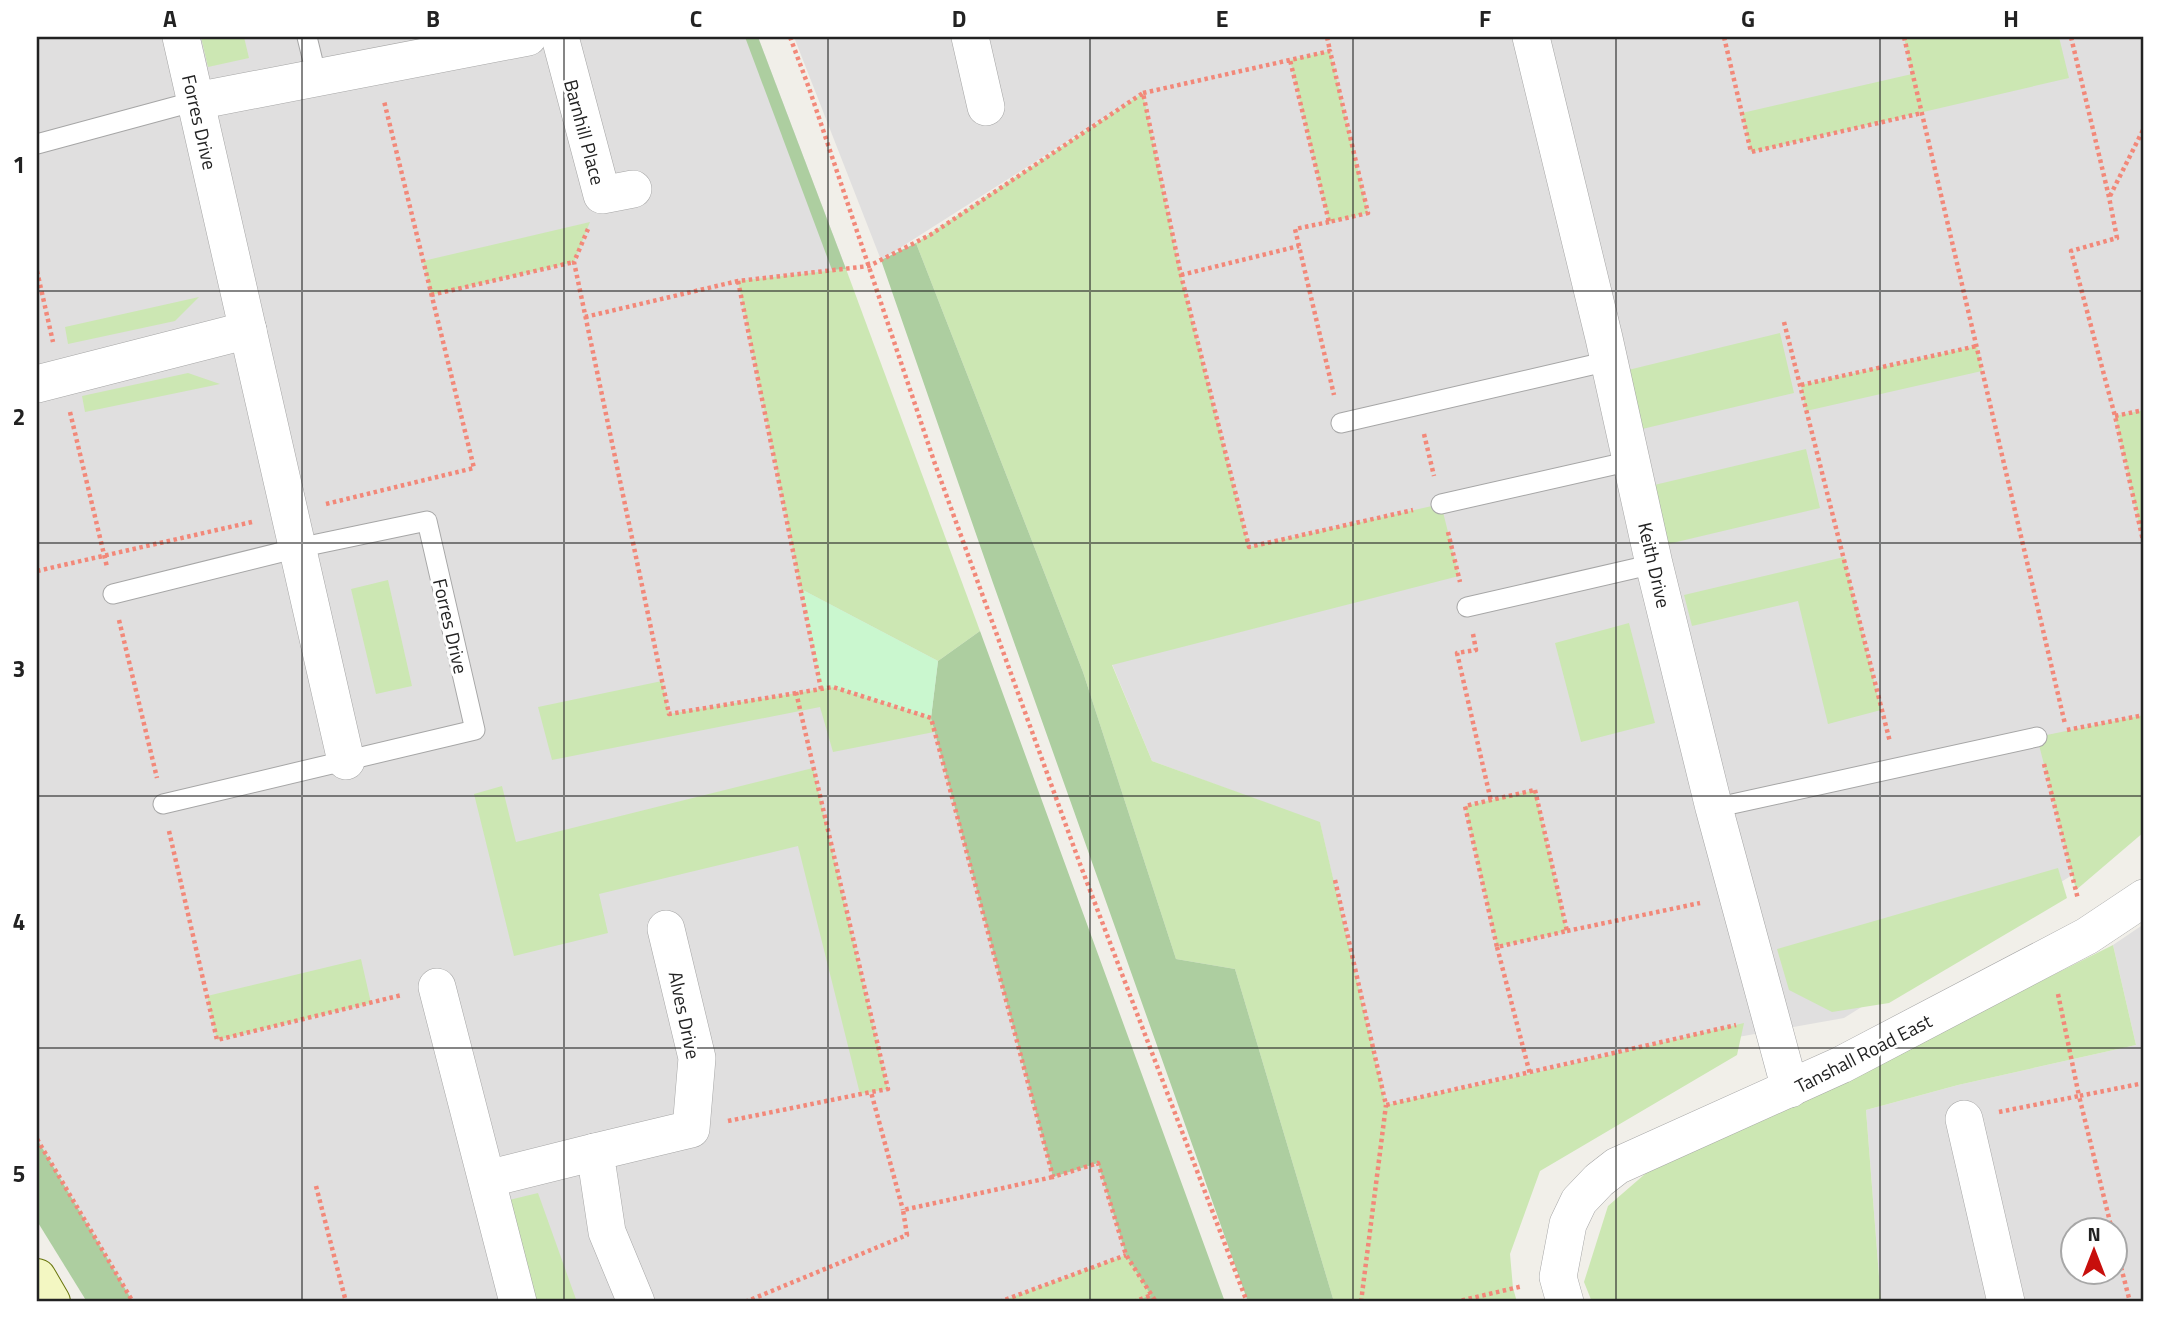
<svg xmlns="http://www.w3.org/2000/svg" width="2181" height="1339" font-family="'Titillium Web',sans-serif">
<rect width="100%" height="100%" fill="#f1efe9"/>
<g fill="#e0dfdf" fill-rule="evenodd">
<polygon points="37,37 758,37 846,269 938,661 1167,1283 1120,1302 133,1302 37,1139"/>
<polygon points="794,37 2144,37 2144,830 1844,1018 1530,1074 1386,1105 1320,823 1152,761 1112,664 1266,625 1181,275 1143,93 881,260"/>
<path d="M2144,924V1302H1881L1866,1110L1958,1085L2136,1045L2113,945ZM2072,1230H2114V1272H2072Z"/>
</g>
<g fill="#cce7b3">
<polygon points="201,37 244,37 249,58 208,67"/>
<polygon points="1904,37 2059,37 2069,78 1751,152 1742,113 1912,74"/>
<polygon points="1330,51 1368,213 1329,222 1290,60"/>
<polygon points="1143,93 1181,275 1249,547 1441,504 1459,576 1112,665 1152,761 1320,822 1386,1105 1530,1074 1744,1023 1737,1055 1540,1171 1510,1254 1513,1288 1517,1302 1334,1302 1235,969 1176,959 1083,672 916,243"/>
<polygon points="590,222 574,262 431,295 423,261"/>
<polygon points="846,269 980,631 938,661 801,589 738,281"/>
<polygon points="199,297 175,321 68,344 65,327"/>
<polygon points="1780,333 1794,393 1638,430 1624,371"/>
<polygon points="1977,346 1982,371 1806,411 1801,385"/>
<polygon points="188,373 220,384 85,412 82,396"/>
<polygon points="2144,410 2144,545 2115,416"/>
<polygon points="1806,449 1820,508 1664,545 1650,486"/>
<polygon points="1844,557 1881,710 1828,724 1798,601 1692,626 1684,595"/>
<polygon points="388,580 412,686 376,694 351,589"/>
<polygon points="1629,623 1655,723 1581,742 1555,643"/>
<polygon points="662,681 669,714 833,687 931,718 934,732 833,752 820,707 552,760 538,707"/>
<polygon points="2144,715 2144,832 2076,890 2037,737"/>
<polygon points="813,768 888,1089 860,1094 798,846 599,894 608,933 514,956 474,794 502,786 516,842"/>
<polygon points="1535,790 1567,931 1497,947 1465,806"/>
<polygon points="2058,868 2067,898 1889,1003 1832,1012 1789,990 1777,949"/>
<polygon points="2113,945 2136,1045 1958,1085 1866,1110 1881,1302 1592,1302 1584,1282 1608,1206 1667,1155 1865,1069"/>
<polygon points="361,959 371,1003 217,1040 207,996"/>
<polygon points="538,1193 577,1302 518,1302 493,1204"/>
<polygon points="1126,1255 1152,1295 1133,1302 999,1302"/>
</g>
<g fill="#adcea0">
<polygon points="745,37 758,37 846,269 832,270"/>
<polygon points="916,243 1083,672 1176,959 1235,969 1334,1302 1248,1302 993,583 881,260"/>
<polygon points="980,631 1225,1302 1133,1302 1151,1295 1126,1255 1098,1163 1053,1177 931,718 938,661"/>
<polygon points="37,1139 133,1302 87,1302 37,1221"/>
</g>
<polygon fill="#caf7cf" points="801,589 938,661 931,718 833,687 821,689"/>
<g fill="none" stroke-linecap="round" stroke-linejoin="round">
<g stroke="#a6a6a6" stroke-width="21">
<g id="lane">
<polyline points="307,37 317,78"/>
<polyline points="37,144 196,101"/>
<polyline points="1341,423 1609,361"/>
<polyline points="1441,504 1631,461"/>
<polyline points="113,594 298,548 427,521 475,730 163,804"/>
<polyline points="1467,607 1654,564"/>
<polyline points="1714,808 2037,737"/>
</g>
</g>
<g stroke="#a6a6a6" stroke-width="38">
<g id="street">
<polyline points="181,37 346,761"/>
<polyline points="560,37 602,195 633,189"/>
<polyline points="970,37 986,107"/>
<polyline points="1531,37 1604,338 1654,564 1714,808 1790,1089"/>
<polyline points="196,101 528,37"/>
<polyline points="37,384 248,330"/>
<polyline points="437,987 518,1302"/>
<polyline points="1964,1119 2006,1302"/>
<polyline points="487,1179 595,1152"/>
<polyline points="636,1302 607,1232 595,1152 691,1129 697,1058 666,929"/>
<polyline points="1565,1302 1558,1277 1568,1224 1579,1201 1599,1180 1617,1166 1841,1065 2087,936 2144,898"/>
</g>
</g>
<g stroke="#68750c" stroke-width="40">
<polyline id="secondary" points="37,1278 51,1302"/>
</g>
<g stroke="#f28879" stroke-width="4.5" stroke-dasharray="3.5 3.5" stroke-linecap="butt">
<polyline points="790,37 809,88 935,464 1080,864 1247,1302"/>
<polyline points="1327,37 1330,51"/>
<polyline points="1724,37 1751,152 1922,113"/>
<polyline points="1904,37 2065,724"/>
<polyline points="2071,37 2109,197 2117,238 2071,251 2115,416 2144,545"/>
<polyline points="1143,93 1330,51 1368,213 1329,222 1290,60"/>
<polyline points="2110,196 2144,128"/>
<polyline points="1329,222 1295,229 1334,395"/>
<polyline points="588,229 574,262 669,714 833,687 931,718 1053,1177 1098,1163 1126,1255 1156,1302"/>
<polyline points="37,271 53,342"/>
<polyline points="1181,275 1299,246"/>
<polyline points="738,281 821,689"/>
<polyline points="431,295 574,262"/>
<polyline points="585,317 738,281 869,266 930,235 1143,93 1181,275 1249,547 1413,510"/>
<polyline points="1784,322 1890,742"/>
<polyline points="1801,385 1977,346"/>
<polyline points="70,412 107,567"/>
<polyline points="2115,416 2144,410"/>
<polyline points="1424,434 1434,476"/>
<polyline points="326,504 474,468 384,101"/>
<polyline points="1448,532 1460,582"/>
<polyline points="37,571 252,522"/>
<polyline points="119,620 157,778"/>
<polyline points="1473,634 1476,650 1457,653 1491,801"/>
<polyline points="796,692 888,1089 871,1092 903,1210"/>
<polyline points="2067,730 2144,715"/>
<polyline points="2044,764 2078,899"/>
<polygon points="1535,790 1567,931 1497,947 1465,806"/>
<polyline points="169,831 217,1040 402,995"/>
<polyline points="1335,880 1386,1105 1736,1025"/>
<polyline points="1567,931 1700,903"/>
<polyline points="1497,947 1530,1074"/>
<polyline points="2058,994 2079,1096 2144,1083"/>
<polyline points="1999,1112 2079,1096 2112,1230"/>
<polyline points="728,1121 871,1092"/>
<polyline points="37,1139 133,1302"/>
<polyline points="316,1186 346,1302"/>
<polyline points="2114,1240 2130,1302"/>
<polyline points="745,1302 907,1235 903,1210 1053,1177"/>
<polyline points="999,1302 1126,1255"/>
<polyline points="1133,1302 1152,1295"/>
<polyline points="1361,1302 1386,1105"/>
<polyline points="1455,1302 1523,1286"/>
</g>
<use href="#lane" stroke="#fff" stroke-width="19"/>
<use href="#street" stroke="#fff" stroke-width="37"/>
<use href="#secondary" stroke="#f3f7c2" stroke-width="38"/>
</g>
<path fill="none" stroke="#222" stroke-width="2" stroke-opacity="0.55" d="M302,37V1302M564,37V1302M828,37V1302M1090,37V1302M1353,37V1302M1616,37V1302M1880,37V1302M37,291H2144M37,543H2144M37,796H2144M37,1048H2144"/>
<g text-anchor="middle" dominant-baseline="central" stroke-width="6" stroke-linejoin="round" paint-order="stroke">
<g font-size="19" fill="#222" stroke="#fff">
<text transform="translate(200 122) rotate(77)">Forres Drive</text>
<text transform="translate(585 132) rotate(75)">Barnhill Place</text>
<text transform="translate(1655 565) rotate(77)">Keith Drive</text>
<text transform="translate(451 626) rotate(77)">Forres Drive</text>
<text transform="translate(685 1015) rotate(78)">Alves Drive</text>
<text transform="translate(1863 1053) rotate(-27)">Tanshall Road East</text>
</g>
</g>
<rect width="2181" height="1339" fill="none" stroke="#ffffff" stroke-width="77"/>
<g transform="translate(2094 1251)"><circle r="33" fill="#ffffff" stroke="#a7a7a7" stroke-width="2"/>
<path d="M0-5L12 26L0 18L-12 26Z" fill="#c70f0c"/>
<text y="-10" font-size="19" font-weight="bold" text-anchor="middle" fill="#222222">N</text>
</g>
<rect x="38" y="38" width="2104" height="1262" fill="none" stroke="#222" stroke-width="2.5"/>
<g font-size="23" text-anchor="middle" font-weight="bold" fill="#222">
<text x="170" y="27">A</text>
<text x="433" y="27">B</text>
<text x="696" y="27">C</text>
<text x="959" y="27">D</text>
<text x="1222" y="27">E</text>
<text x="1485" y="27">F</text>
<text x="1748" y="27">G</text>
<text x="2011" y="27">H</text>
<text x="19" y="173">1</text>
<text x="19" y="425">2</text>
<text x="19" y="677">3</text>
<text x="19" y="930">4</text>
<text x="19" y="1182">5</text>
</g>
</svg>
